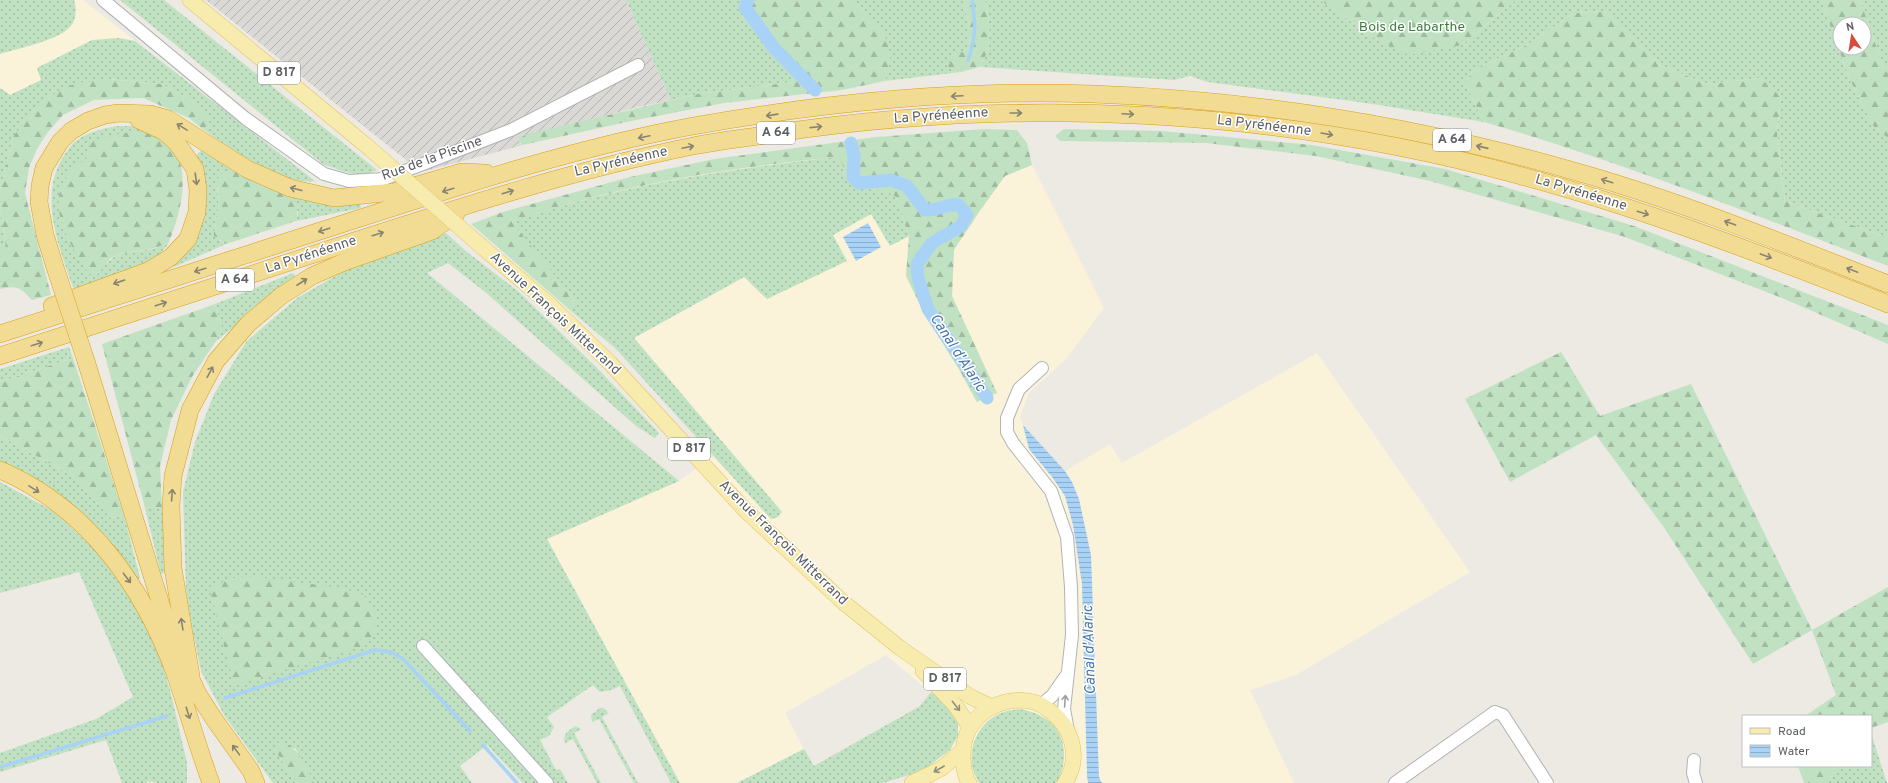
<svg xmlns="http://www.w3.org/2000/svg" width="1888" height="783" font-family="Overpass,sans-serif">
<defs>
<pattern id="industrial-furrows" width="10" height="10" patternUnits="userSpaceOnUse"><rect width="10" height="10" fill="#dbd9d5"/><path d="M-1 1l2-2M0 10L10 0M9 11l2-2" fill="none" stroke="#b5b3b0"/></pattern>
<pattern id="grass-dots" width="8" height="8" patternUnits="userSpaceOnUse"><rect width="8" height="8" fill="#c1e2c2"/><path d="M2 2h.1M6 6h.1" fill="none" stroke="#a0baa1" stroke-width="1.8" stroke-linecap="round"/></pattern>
<pattern id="forest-firs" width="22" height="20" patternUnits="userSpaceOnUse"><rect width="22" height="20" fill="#c1e2c2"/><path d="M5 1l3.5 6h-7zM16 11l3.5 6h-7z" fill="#a0baa1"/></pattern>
<pattern id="water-rules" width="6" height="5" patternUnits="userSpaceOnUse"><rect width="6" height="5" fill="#a9d3f6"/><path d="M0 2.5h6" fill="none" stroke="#8daecb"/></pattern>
</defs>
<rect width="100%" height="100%" fill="#eceae3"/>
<g fill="#faf3da">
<polygon points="74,0 83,0 135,41 119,38 38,68 41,80 10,95 0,88 0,54 56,37 77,10"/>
<polygon points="1032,165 1104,308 1067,358 1029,393 1020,417 1023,425 1065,471 1110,444 1122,463 1317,353 1470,572 1296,675 1250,690 1294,783 1056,783 1062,774 972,767 979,783 917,783 913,774 924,770 947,706 886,655 785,713 804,749 737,783 680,783 547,539 679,481 714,456 771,519 778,517 782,512 634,338 745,277 846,261 833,235 872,214 890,246 909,236 906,276 924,313 960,371 976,402 997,393 952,296 954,250 979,212 1005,176"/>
</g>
<polygon fill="url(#industrial-furrows)" points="206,0 626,0 671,100 638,107 518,139 523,145 421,172"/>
<g fill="url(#grass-dots)">
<path d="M0,0H74C76,8 77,20 70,27C57,41 19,48 0,54Z"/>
<path d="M120,0H164L377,170C360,180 340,170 323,164Z"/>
<polygon points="626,0 743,0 758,26 794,62 798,73 792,82 698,94 671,100"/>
<polygon points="851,0 963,0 970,29 969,49 952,56 949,66 961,72 885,81 890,56 863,9"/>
<path d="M986,0H1320L1379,41L1462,45L1516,0H1821L1849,78L1874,127L1888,138V238L1785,201L1777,132L1781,97L1761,78L1708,84L1661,66L1604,11L1574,13L1529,44L1475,69L1465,83L1484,122L1366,103L1208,82L1190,76L1174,80L980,67C994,44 989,25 986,0Z"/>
<polygon points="1860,0 1888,0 1888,68 1884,68"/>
<path d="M119,38L135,41L315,181C281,187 231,148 204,130L210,125L194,102L162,84L107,79L13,137L0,190V88L10,95L41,80L37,68L92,40Z"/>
<path d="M116,126H133L153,133L89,153L86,160L72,170L106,265C117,250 130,253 147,250C154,249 161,246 168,244C148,273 106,280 74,290C59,247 35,191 68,150C70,147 73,143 76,141C87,132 102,129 116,126Z"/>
<polygon points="203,148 248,176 217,187 219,207 214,226 219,240 226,244 174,267 171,265 185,252 195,157"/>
<path d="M836,157L842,163L846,177L859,187L888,192L896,197L909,236L890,246L871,214L833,235L847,261L767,299L744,277L634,338L782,512L778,517L771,519L615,348L570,310L575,301L511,222C617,185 725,170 836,157Z"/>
<polygon points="291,195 360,203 361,208 296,221 298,212"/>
<polygon points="0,205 6,248 0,250"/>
<polygon points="446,233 467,252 519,292 599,370 659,433 655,438 636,426 484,291 448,263 427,273 679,481 547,539 680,783 671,783 620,686 611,690 600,692 593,685 547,717 554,727 549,736 540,740 556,770 560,769 568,783 523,783 487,745 460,766 472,783 314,783 295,748 274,748 295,783 273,783 224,715 201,671 192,628 186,590 183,492 195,442 214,394 246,342 297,298 346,270"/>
<polygon points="293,273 297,278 216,341 222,328 215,304"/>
<polygon points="69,347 73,358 0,382 0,369"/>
<polygon points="0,436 71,475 111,518 124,515 140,578 136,580 0,465"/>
<polygon points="0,482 55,512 96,551 133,602 159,651 171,694 187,763 187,783 157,783 148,781 147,783 122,783 106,740 0,772 0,753 96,719 133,697 79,572 0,593"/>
<polygon points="162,507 166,573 161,574 145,508"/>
<polygon points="931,692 947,706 958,724 958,736 950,750 924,770 883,783 737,783 804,749 814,766 920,706"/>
<polygon points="600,708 603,708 609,713 602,717 638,783 634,783 599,719 592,722 591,715"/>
<path d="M1020,709C1029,711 1038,713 1046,719C1067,733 1069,763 1056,783H979C977,778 973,772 972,766C969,743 981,719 1004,712C1009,710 1015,710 1020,709Z"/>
<path d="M576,726L581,729L574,733L601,783H597L573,739L565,743C562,734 569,730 576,726Z"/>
<polygon points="1871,733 1887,783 1828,783 1837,766 1871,766"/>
</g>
<g fill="url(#forest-firs)" fill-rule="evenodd">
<path d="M743,0H851C868,12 891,34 890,57C890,65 887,73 885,81L842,90L724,103L631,121L523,145L518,139L527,134L698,94L792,82L798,73L794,62L758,26Z"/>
<path d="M963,0H986C989,25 994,44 980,67L961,72L948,67L952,56L969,49L970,29Z"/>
<polygon points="1320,0 1516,0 1462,45 1409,55 1379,41"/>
<path d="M1821,0H1860L1884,68H1888V138L1874,127L1849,78ZM1840,24H1864V48H1840Z"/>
<path d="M1604,11L1661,66L1708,84L1761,78L1781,97L1777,132L1785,201L1888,238V266C1755,215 1622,162 1484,122L1465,83L1475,69L1529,44L1574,13Z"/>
<path d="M107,79L162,84L194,102L208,115L210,125L204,130L189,118L143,98L94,100L63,115L48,132L37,149L29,168L25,193L51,295L32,300C20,287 17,285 0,289V250L6,248L0,205V190L13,137L40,101L76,83Z"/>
<path d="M985,129L1017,130L1027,143L1032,165L1005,176L979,212L954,250L952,296L997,393L977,402L960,371L924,313L906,276L909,236L896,197L888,192L859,187L846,177L842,163L836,157C726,168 616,185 512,222L575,301L570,310L471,224L503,212L630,177L714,159L876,137Z"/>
<polygon points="1064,129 1162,131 1312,145 1445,169 1634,226 1888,325 1888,344 1782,298 1625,237 1430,181 1316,156 1206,143 1060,141 1055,136"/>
<path d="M135,131C141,131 148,131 154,133C198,152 182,211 168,244L147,250L122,253L111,258L98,274H88C70,242 42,205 71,171C83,157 87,166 91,143L108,136Z"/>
<path d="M231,170C241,174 285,189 291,195C298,202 298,212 296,221L226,244L214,236V226L219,207L217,180L223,172Z"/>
<polygon points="215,304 222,328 216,341 192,377 171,420 160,466 162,507 145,508 102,344"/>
<polygon points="1561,352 1600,416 1691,384 1812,630 1888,587 1888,722 1871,728 1871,716 1805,716 1836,695 1812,630 1753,664 1663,526 1596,435 1510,482 1465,399"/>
<polygon points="73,358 124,515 111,518 71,475 0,436 0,382"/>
<polygon points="259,577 342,588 366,596 375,614 376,634 364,646 234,685 209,587 234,578"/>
<path d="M280,740C298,746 306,767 314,783H295L274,748Z"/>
<polygon points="1798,766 1837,766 1828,783 1804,783"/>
</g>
<g fill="url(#water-rules)">
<polygon points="868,223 881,247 856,261 843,237"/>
<polygon points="1023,425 1065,471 1072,482 1079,499 1091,555 1099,777 1102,783 1088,783 1087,776 1082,584 1073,525 1065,496 1052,477 1029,449"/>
</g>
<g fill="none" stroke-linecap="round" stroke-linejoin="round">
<g stroke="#a9d3f6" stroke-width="3.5">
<path d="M968,60C976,37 976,24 972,0"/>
<polyline points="225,698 375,650 391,652 403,659 470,731"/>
<polyline points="483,745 517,783"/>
<polyline points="0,767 167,716"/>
</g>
<g stroke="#a9d3f6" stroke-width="13">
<polyline points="748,0 745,7 774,48 815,90"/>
<path d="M851,143L854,156L853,177L859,183L891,180L907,186L925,210C942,211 943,203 959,205L967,215L961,226L932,243L917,264L918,278L928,309L987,398"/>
</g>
<g stroke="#b0b3b7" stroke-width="14">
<g id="minor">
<polyline points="103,0 245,118 324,174 349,181 384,179 511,130 638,65"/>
<polyline points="1042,368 1019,389 1007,418 1007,432 1013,443 1051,491 1067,537 1071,587 1072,635 1064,709 1068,731"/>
<polyline points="423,646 547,783"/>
<polyline points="1041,705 1052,696 1066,676"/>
<polyline points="1694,760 1693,773 1696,783"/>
<polyline points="1395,783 1495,712 1503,715 1547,783"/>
</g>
</g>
<g stroke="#e3c265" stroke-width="16">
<g id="major">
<polyline points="190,0 368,147"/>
<polyline points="481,246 548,303 610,363 746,511 843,602 900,648 971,697 992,707"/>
<polyline points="923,671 955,705 970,727"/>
<polyline points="912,783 942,768 962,751"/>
<path d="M969,783C963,774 962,755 964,744C970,712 1003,695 1034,702C1040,704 1045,707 1050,711C1073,728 1081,758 1065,783"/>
</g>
</g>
<g stroke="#d99f16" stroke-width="18">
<g id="highway">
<polyline points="55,267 45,235 39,202 40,186 44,168 60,142 71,131 88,121 105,115 118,113 150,114 168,119 247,169 290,188 334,198 394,192 462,172 486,173"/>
<polyline points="52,306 148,271 171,257 188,239 197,212 198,190 195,169 176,142 163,131 139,120"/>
<path d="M0,334C115,297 230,260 345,223C460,186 574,148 693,126C823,103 961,89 1093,94C1260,100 1424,127 1584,174C1688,204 1788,245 1888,284"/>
<path d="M0,356C115,319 230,282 345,244C460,207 574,170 693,146C719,141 745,138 771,134C1019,96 1275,109 1518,175C1645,209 1766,256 1888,304"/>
<polyline points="86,361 170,634 198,694 214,719 251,771 256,783"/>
<path d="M0,470C89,508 144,588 176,676C188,712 198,748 211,783"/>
<polyline points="191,676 173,568 171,506 173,476 190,410 216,361 248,324 281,296 312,276 344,262 432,231 456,214"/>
</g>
</g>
<use href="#minor" stroke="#fff" stroke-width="12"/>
<use href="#major" stroke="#f7ecad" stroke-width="15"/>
<use href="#highway" stroke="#f2dc94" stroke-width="17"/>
<g stroke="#e3c265" stroke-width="16" stroke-linecap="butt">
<polyline id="major-bridge" points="368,147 481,246"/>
</g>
<g stroke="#d99f16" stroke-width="18" stroke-linecap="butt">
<polyline id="highway-bridge" points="55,267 86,361"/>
</g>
<use href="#major-bridge" stroke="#f7ecad" stroke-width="15"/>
<use href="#highway-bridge" stroke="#f2dc94" stroke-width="17"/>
</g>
<defs><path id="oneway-shaft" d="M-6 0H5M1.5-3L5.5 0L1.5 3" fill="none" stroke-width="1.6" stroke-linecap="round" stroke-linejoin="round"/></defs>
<g stroke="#888471">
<use href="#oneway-shaft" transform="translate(957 96) rotate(177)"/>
<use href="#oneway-shaft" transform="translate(1016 113)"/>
<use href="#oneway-shaft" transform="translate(1128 114) rotate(3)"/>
<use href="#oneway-shaft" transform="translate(772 115) rotate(172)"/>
<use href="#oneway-shaft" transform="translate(182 127) rotate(-149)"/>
<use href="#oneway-shaft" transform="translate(816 127) rotate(-6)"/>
<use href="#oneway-shaft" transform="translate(1327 134) rotate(10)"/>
<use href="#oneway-shaft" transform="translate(644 137) rotate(168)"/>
<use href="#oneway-shaft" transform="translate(688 147) rotate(-12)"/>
<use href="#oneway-shaft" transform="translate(1482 147) rotate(-167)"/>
<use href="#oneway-shaft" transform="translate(196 179) rotate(82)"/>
<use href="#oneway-shaft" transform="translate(1607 181) rotate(-162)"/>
<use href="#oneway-shaft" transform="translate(296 189) rotate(-166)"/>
<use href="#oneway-shaft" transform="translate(448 190) rotate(162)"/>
<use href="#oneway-shaft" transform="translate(508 192) rotate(-17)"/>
<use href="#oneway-shaft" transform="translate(1643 213) rotate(18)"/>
<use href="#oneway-shaft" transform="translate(1730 223) rotate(-160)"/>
<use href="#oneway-shaft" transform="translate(324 230) rotate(162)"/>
<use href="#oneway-shaft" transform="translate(378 234) rotate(-18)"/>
<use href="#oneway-shaft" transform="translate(1766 256) rotate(20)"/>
<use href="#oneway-shaft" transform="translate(200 270) rotate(162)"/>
<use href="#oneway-shaft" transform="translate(1852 270) rotate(-158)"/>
<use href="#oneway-shaft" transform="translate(119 282) rotate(161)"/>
<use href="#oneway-shaft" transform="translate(302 282) rotate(-33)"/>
<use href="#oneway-shaft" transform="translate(161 304) rotate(-18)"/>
<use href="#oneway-shaft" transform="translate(37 344) rotate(-18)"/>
<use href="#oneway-shaft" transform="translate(210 372) rotate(-62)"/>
<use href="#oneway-shaft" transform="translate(34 489) rotate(32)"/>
<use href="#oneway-shaft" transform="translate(172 495) rotate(-86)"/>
<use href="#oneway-shaft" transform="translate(127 578) rotate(53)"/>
<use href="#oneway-shaft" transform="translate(182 624) rotate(-99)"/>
<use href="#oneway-shaft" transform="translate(188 713) rotate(72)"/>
<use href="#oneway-shaft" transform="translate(236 750) rotate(-126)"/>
</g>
<use stroke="#9d9ea1" href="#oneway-shaft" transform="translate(1065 701) rotate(-86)"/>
<g stroke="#92907c">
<use href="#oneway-shaft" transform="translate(956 706) rotate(52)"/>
<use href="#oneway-shaft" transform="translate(939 769) rotate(150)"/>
</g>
<g text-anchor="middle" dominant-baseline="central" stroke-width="3" stroke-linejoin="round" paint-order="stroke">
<g fill="#fff" stroke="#8c8e91" stroke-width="1">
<rect x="258" y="62" width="42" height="22" rx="3"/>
<rect x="757" y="122" width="38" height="22" rx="3"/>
<rect x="1433" y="129" width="38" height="22" rx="3"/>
<rect x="216" y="269" width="38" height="22" rx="3"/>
<rect x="668" y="438" width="42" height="22" rx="3"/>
<rect x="924" y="668" width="42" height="22" rx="3"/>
</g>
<g font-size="13" font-weight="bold" fill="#5b5e62">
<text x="279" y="73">D 817</text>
<text x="776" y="133">A 64</text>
<text x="1452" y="140">A 64</text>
<text x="235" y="280">A 64</text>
<text x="689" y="449">D 817</text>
<text x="945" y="679">D 817</text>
</g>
<g font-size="14" fill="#3d7f41" stroke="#fff">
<text x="1412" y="27">Bois de Labarthe</text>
</g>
<g font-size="14" fill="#5b5e62" stroke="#fff">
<text transform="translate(941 116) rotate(-4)">La Pyrénéenne</text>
<text transform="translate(1264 126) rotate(7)">La Pyrénéenne</text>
<text transform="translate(432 159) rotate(-20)">Rue de la Piscine</text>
<text transform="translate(621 162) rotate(-13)">La Pyrénéenne</text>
<text transform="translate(1581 193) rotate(17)">La Pyrénéenne</text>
<text transform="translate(311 255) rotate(-18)">La Pyrénéenne</text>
<text transform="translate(555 314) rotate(43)">Avenue François Mitterrand</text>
<text transform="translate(783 543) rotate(44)">Avenue François Mitterrand</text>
</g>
<g font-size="15" font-style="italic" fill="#4875a6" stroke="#fff">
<text transform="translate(957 353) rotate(57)">Canal d'Alaric</text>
<text transform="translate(1090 650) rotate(-92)">Canal d'Alaric</text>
</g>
</g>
<rect x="1742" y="715" width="130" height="52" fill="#ffffff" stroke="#bdbfc0"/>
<rect x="1750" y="728" width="20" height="6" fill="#f7ecad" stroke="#bdbfc0"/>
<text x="1778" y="735" font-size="12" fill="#5b5e62">Road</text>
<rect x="1750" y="745" width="20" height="12" fill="url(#water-rules)" stroke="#bdbfc0"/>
<text x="1778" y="755" font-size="12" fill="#5b5e62">Water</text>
<g transform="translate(1852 36) rotate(348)"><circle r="19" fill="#ffffff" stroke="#bdbfc0"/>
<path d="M0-3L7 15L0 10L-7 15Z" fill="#d84b3d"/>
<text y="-6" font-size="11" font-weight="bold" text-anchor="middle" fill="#5b5e62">N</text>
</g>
</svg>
